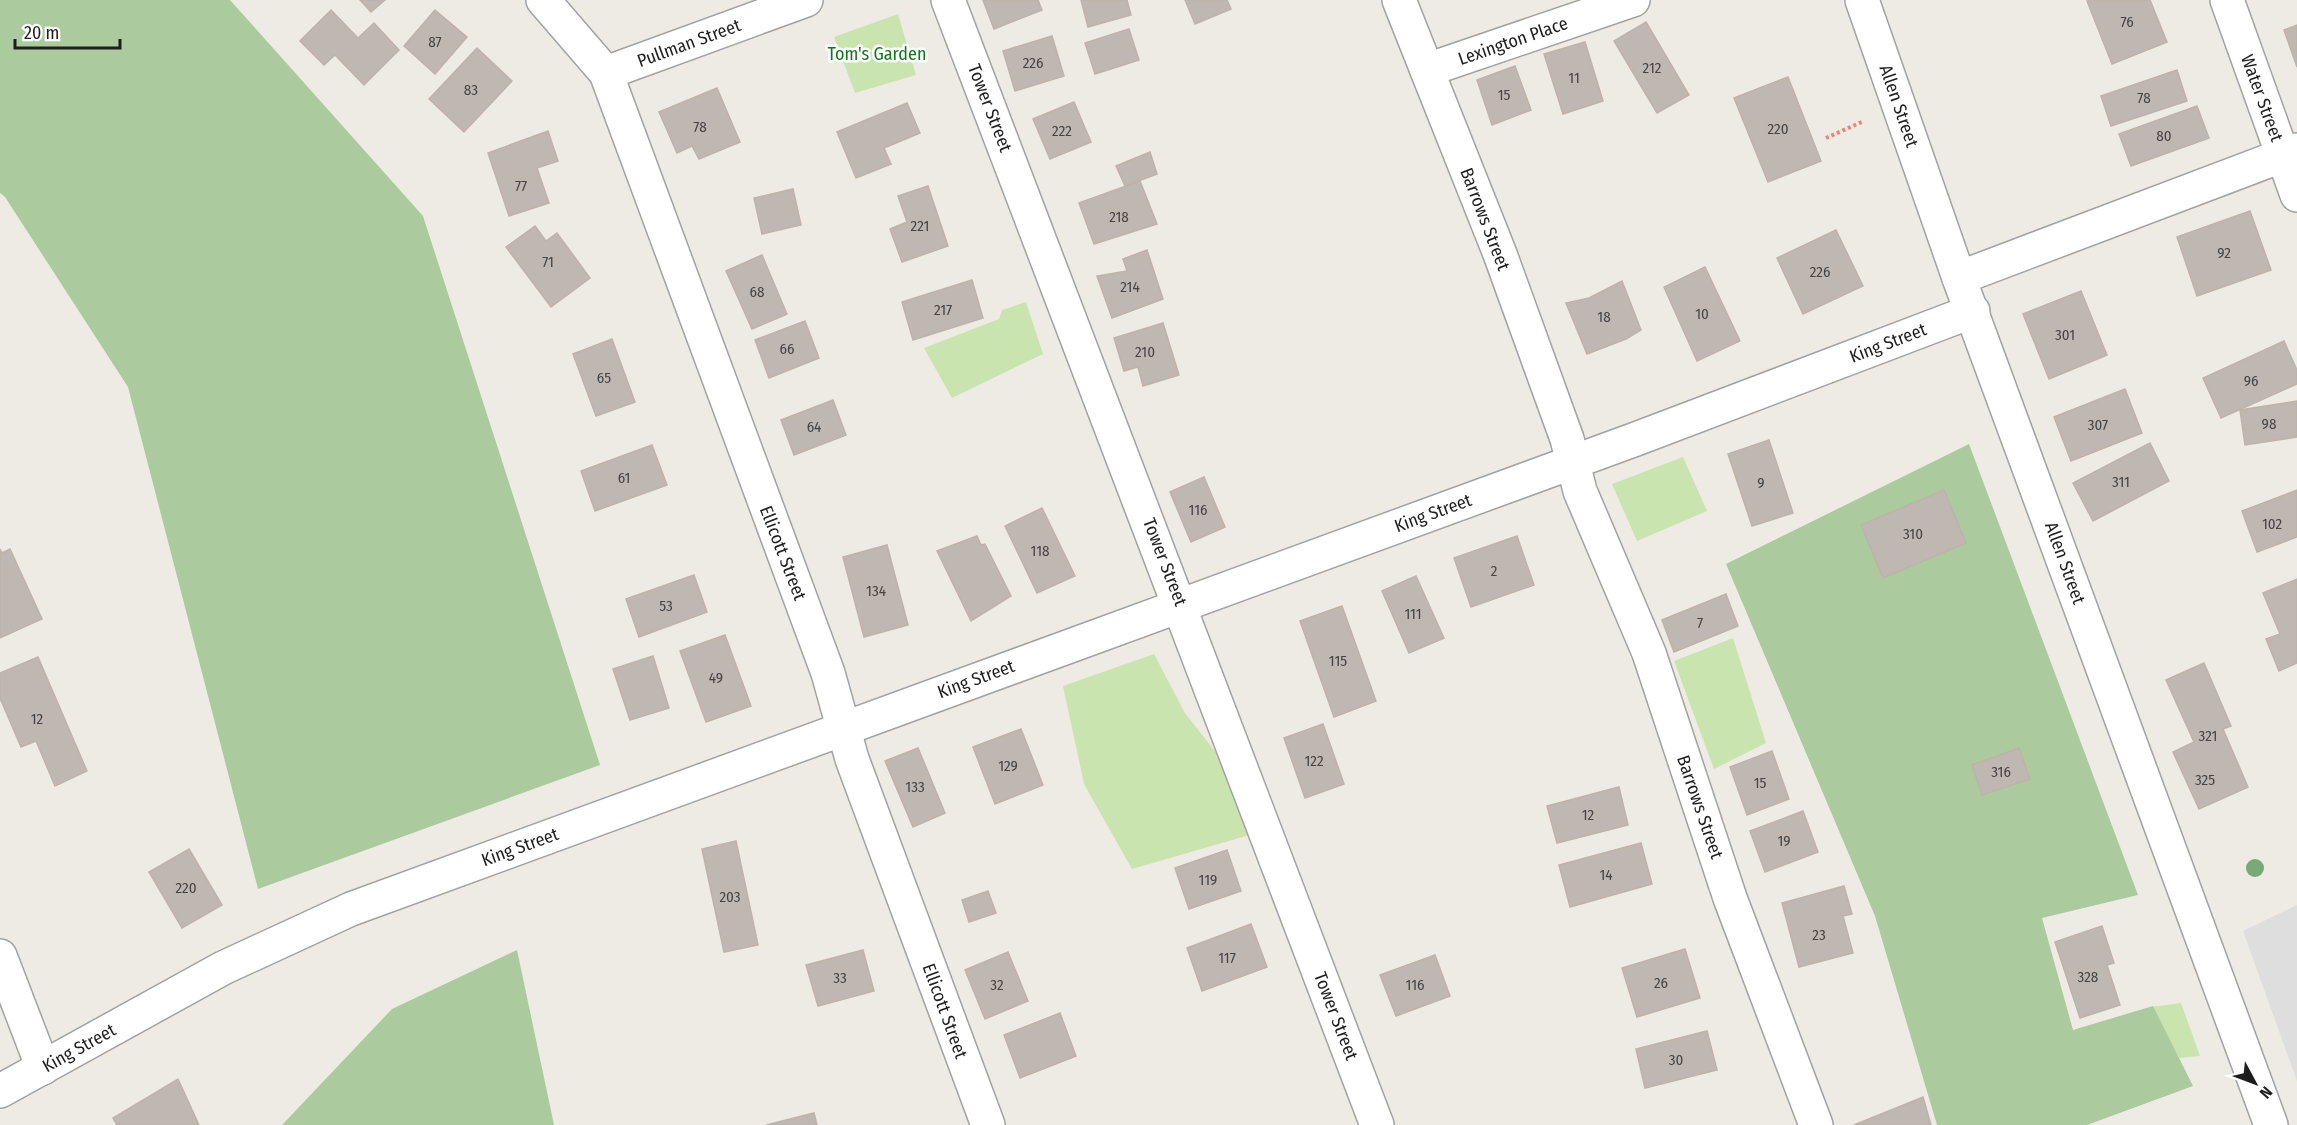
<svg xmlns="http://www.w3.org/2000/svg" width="2297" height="1125" font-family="'Fira Sans Condensed',sans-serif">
<rect width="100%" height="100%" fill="#eeebe5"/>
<g fill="#cae4af">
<polygon points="898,14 916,75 855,93 834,37"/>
<polygon points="1026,302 1043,354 952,398 924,348 999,319 1002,310"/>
<polygon points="1683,457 1707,511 1637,541 1612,484"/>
<polygon points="1733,638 1766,743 1714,769 1674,661"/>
<polygon points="1154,654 1185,713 1228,768 1253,834 1132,869 1084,784 1063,686"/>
<polygon points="2181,1003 2200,1056 2179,1058 2152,1007"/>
</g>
<g fill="#abca9d">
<polygon points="0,0 230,0 423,216 600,765 258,889 128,387 5,197 0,193"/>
<polygon points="1969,444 2138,895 2042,918 2073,1030 2153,1006 2193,1086 2087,1125 1937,1125 1875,916 1726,564"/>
<polygon points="517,950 554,1125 282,1125 392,1009"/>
</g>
<polygon fill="#dedede" points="2297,905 2297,1081 2243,931"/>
<g fill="#bfb7b2" stroke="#bfb3a9" stroke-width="1.5">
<polygon points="360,0 385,0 371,12"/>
<polygon points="983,0 1038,0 1042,10 994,29"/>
<polygon points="1081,0 1127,0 1131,15 1088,27"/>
<polygon points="1185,0 1227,0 1231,9 1195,24"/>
<polygon points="2091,0 2150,0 2167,42 2112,64 2087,1"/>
<polygon points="331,10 358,38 374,23 399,50 364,85 335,55 324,65 300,41"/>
<polygon points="435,10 467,37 435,74 404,46"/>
<polygon points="1646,22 1689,95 1657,113 1614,41"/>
<polygon points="2297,25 2297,67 2284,30"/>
<polygon points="1129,29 1139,60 1095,74 1085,43"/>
<polygon points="1052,36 1064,76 1015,91 1003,51"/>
<polygon points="1585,42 1603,101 1563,114 1544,54"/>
<polygon points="477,48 512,81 464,132 429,99"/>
<polygon points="1515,66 1531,110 1492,125 1477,80"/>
<polygon points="2177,70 2187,101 2111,126 2101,96"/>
<polygon points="1788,77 1821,161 1768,182 1734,98"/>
<polygon points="717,88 740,142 699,159 692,146 677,153 659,112"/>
<polygon points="1074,102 1091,142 1050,159 1033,119"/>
<polygon points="907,103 920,133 884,148 891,164 856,178 837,132"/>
<polygon points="2197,106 2209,138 2131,166 2119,134"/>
<polygon points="548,131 558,161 537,168 549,203 509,216 488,153"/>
<polygon points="1150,152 1157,174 1125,186 1116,166"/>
<polygon points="1140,181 1157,224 1094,244 1079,203"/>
<polygon points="928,186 948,246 902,262 890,229 907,222 898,196"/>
<polygon points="793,189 801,225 762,234 754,198"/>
<polygon points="2250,211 2271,270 2197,296 2177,237"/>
<polygon points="535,226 546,241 557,233 590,278 551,307 506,247"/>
<polygon points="1836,230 1863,286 1803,314 1777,258"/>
<polygon points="1147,250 1163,299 1112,318 1097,276 1127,271 1123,259"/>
<polygon points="762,255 787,314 752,329 726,271"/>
<polygon points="1705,267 1740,341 1697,361 1664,287"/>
<polygon points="972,280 983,318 913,340 902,302"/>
<polygon points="1622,281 1641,330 1626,339 1587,354 1566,303 1589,298"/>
<polygon points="2081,291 2107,355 2049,379 2023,314"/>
<polygon points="805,321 819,358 769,378 755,340"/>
<polygon points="1163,323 1179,375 1143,386 1138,367 1124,371 1114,338"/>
<polygon points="612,339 635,402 596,416 573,354"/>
<polygon points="2284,341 2297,370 2297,384 2221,418 2203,378"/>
<polygon points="2125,389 2142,433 2071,461 2054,417"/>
<polygon points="833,400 846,435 794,455 781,420"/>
<polygon points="2297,401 2297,437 2245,445 2240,410"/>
<polygon points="1769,440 1793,513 1752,526 1728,454"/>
<polygon points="2150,443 2169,481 2093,521 2073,483"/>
<polygon points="652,445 667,485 595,511 581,471"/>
<polygon points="1204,477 1225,527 1191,542 1170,492"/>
<polygon points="1944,490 1966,543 1883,578 1861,525"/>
<polygon points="2297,490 2297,537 2257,552 2242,511"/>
<polygon points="1042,508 1075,576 1037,593 1005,526"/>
<polygon points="977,536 981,545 985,544 1011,596 971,621 937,551"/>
<polygon points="1517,536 1534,585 1471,607 1454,558"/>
<polygon points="887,545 908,625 864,637 843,557"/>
<polygon points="0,549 2,553 10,549 42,619 0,638"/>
<polygon points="694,575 707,612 639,637 626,599"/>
<polygon points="1416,576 1444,638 1409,653 1382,591"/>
<polygon points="2297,579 2297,663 2279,671 2266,639 2280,634 2263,593"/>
<polygon points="1726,594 1738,626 1674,652 1662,620"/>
<polygon points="1342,606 1376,701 1334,717 1300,621"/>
<polygon points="725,635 751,706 706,722 680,651"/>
<polygon points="653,656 669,708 630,720 613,669"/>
<polygon points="38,657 87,771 55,786 36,741 21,747 0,698 0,673"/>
<polygon points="2204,663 2231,726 2223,729 2248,787 2199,809 2173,752 2194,742 2166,680"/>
<polygon points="1323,724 1344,784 1305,798 1284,738"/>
<polygon points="1021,729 1043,785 995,804 973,747"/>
<polygon points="918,748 945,813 913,827 885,761"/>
<polygon points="2019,748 2030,779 1982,795 1972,765"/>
<polygon points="1772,751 1789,799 1747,815 1730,767"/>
<polygon points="1619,787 1628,825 1557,843 1547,806"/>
<polygon points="1803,811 1818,852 1765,872 1750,831"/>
<polygon points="736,841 758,945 724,952 702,849"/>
<polygon points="1641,843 1652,884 1570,907 1559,865"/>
<polygon points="189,849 222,905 182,928 149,872"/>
<polygon points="1227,850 1241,891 1189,909 1175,868"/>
<polygon points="1844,886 1852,914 1843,916 1853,953 1799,967 1782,903"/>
<polygon points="988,891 996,913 969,922 962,900"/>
<polygon points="1251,924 1267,967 1202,991 1187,948"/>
<polygon points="2102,926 2114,963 2107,965 2120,1005 2080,1018 2055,942"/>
<polygon points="1685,949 1700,998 1637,1017 1622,968"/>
<polygon points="863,950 874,991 818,1006 806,965"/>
<polygon points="1008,952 1028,1001 985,1019 965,970"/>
<polygon points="1435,955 1450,996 1396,1016 1380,975"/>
<polygon points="1060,1013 1076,1056 1020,1078 1004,1035"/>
<polygon points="1707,1031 1717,1070 1645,1088 1636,1049"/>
<polygon points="178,1079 199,1125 117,1125 113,1118"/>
<polygon points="1923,1097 1931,1125 1854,1125"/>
<polygon points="814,1113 817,1125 766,1125"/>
</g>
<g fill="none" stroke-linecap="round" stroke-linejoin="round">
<g stroke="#a2a2a2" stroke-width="36">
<g id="minor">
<polyline points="543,0 606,73 828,673 852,759 988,1125"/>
<polyline points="948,0 1377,1125"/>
<polyline points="1399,0 1500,254 1567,439 1580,491 1649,653 1730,898 1816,1125"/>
<polyline points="1862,0 1959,278 2271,1125"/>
<polyline points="2227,0 2297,195"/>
<polyline points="1427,70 1633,0"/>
<polyline points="606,73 806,0"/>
<polyline points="1959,278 2297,150"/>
<polyline points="0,956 43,1068"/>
<polyline points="0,1091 223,968 351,909 1636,439 1973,311"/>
</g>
</g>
<polyline stroke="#ee8377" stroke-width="4" stroke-dasharray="3 3" stroke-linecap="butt" points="1826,138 1864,121"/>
<use href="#minor" stroke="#fff" stroke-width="33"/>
</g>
<circle fill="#77aa76" cx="2255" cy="868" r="9"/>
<g text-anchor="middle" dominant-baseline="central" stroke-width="5" stroke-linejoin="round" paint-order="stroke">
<g font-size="15" fill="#464443">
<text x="2127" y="22">76</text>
<text x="435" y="42">87</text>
<text x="1033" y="63">226</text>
<text x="1652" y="68">212</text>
<text x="1574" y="78">11</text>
<text x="471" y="90">83</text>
<text x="1504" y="95">15</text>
<text x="2144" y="98">78</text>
<text x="700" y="127">78</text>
<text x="1778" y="129">220</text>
<text x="1062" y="131">222</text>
<text x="2164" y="136">80</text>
<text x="521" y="186">77</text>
<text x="1119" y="217">218</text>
<text x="920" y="226">221</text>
<text x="2224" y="253">92</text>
<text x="548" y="262">71</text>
<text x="1820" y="272">226</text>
<text x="1130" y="287">214</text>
<text x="757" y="292">68</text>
<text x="943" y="310">217</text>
<text x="1702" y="314">10</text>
<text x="1604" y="317">18</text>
<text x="2065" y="335">301</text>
<text x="787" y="349">66</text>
<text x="1145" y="352">210</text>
<text x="604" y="378">65</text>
<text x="2251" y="381">96</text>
<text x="2269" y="424">98</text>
<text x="2098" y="425">307</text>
<text x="814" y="427">64</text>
<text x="624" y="478">61</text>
<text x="2121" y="482">311</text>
<text x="1761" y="483">9</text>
<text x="1198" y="510">116</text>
<text x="2272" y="524">102</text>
<text x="1913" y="534">310</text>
<text x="1040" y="551">118</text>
<text x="1494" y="571">2</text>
<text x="876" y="591">134</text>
<text x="666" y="606">53</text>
<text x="1413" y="614">111</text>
<text x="1700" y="623">7</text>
<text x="1338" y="661">115</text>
<text x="716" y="678">49</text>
<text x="37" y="719">12</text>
<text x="2208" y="736">321</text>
<text x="1314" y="761">122</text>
<text x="1008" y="766">129</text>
<text x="2001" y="772">316</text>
<text x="2205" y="780">325</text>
<text x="1760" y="783">15</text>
<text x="915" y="787">133</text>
<text x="1588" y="815">12</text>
<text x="1784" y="841">19</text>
<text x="1606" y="875">14</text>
<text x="1208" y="880">119</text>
<text x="186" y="888">220</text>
<text x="730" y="897">203</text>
<text x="1819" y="935">23</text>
<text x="1227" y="958">117</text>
<text x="2088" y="977">328</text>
<text x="840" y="978">33</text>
<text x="1661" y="983">26</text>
<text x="997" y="985">32</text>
<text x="1415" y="985">116</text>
<text x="1676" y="1060">30</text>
</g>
<g font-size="18" fill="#1e1e1e" stroke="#fff">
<text transform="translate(1513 41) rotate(-19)">Lexington Place</text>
<text transform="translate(689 43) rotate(-20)">Pullman Street</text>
<text transform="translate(2262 98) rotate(70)">Water Street</text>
<text transform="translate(1899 106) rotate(71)">Allen Street</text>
<text transform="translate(990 108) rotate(69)">Tower Street</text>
<text transform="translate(1485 219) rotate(69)">Barrows Street</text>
<text transform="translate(1888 343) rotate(-21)">King Street</text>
<text transform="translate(1433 513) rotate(-20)">King Street</text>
<text transform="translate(783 553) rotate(69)">Ellicott Street</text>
<text transform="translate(1165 562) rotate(69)">Tower Street</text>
<text transform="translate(2065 563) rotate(70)">Allen Street</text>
<text transform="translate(976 679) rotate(-20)">King Street</text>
<text transform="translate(1700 807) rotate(71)">Barrows Street</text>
<text transform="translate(520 847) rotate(-20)">King Street</text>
<text transform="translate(945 1011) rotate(70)">Ellicott Street</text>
<text transform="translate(1336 1016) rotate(69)">Tower Street</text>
<text transform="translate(79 1048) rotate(-29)">King Street</text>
</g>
<g font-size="18" fill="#15741c" stroke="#fff">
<text x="877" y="54">Tom's Garden</text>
</g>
</g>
<g transform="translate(2255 1083) rotate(131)" stroke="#ffffff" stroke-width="4.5" paint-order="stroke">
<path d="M0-4.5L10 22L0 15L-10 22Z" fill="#1e1e1e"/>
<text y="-9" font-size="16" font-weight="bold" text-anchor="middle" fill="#1e1e1e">N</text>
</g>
<path d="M15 39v9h105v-9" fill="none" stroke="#1e1e1e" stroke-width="3"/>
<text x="24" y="39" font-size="18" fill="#1e1e1e" stroke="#ffffff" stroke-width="4.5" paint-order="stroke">20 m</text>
</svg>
